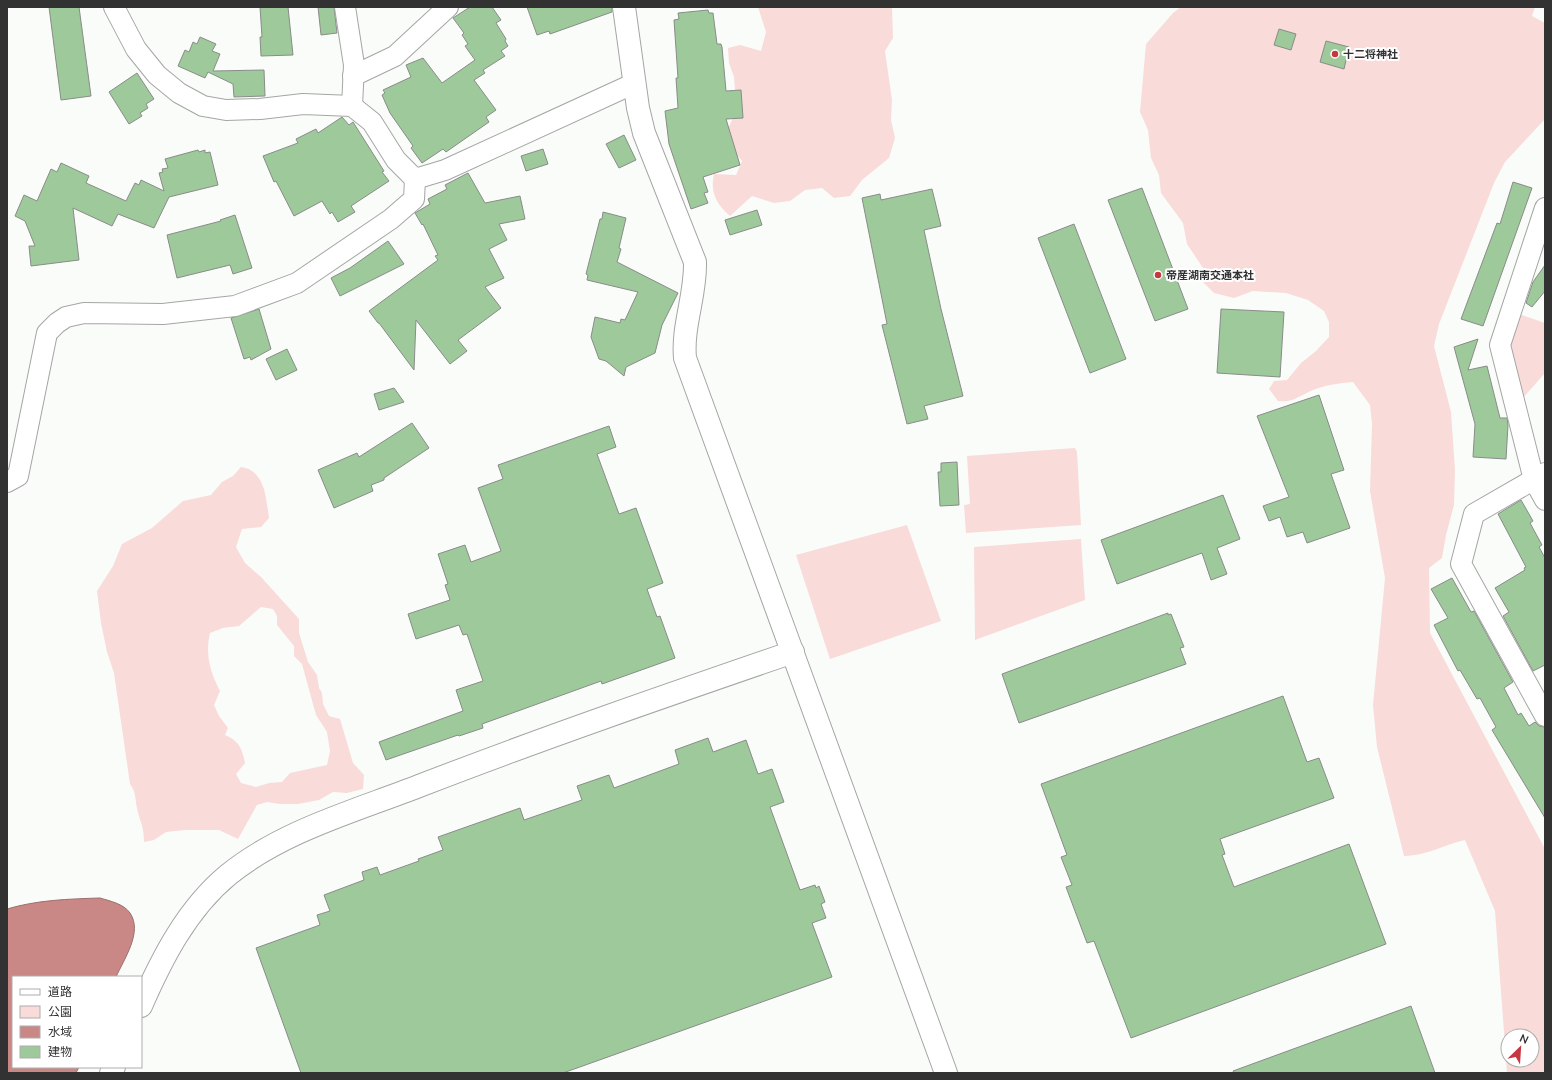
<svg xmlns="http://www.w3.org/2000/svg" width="1552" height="1080" font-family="'Nunito Sans','Noto Sans JP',sans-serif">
<rect width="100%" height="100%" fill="#fafcfa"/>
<g fill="#f9dbd9" fill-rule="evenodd">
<path d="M758,7H892L893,38L885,51L892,100L891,120L895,138L889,158L862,180L850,196L834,198L822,188L805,190L790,201L774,203L752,196L730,216C716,204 710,192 714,174L736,175L742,161L734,151L727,131L733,118L736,103L734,77L729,63L728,48L740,45L761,51L766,32Z"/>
<path d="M1181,7H1535L1532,16L1545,23V119L1505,162L1494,183L1439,324L1434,346L1451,412L1455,470L1454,505L1446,535L1442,558L1429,568L1430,633L1545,849V1073H1507L1495,911L1465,840C1444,845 1425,856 1404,856L1377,747L1373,705L1385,578L1370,491L1372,424L1370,405L1353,382C1340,383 1326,385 1313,390C1300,395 1294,403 1278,401L1269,389L1274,381L1287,380L1301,363L1316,351L1329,337V322L1324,311L1308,300L1286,293L1253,291L1234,298L1214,293L1202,281L1203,268L1187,244L1183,223L1161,193L1159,175L1151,158L1148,130L1140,112L1146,44L1173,13ZM1508,1036H1532V1060H1508Z"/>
<polygon points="1519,314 1545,323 1545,373 1522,399 1509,348"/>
<polygon points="1075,448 1077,452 1081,525 966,533 964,505 970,504 967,456"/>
<path d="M241,467C265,470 266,498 269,518L261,527L242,529L236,547L245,563L261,577L299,619V633L308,662L317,675L319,688L322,693L323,704L329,716L340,719L353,763L364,775L363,789L347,793L333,792L319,800L298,804H280L267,802L257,805L238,839L219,830H185L166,832L154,840L144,842C144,825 140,823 137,808C135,798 136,792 130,784L114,673L107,652L101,623L97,591L113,566L122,544L152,528L183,501L211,495L222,482L233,476ZM261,607L273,609L277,616V625L294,646V656L302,664L316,715L327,732L330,751L327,765L290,773L282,782L269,783L256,787L241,783L236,774L245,763C242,748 239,741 225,735L228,728L219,716L214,705L220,691C210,672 205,654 210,633L223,628L239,626Z"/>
<polygon points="907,525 941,621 830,659 796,555"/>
<polygon points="1081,539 1085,600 975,640 974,547"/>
</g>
<path fill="#c98886" stroke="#9b6e6c" d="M100,898C110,901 124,904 130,913C143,932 124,959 116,977H13V1067H79L76,1073H7V909C37,900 68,899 100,898Z"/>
<g fill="#9ec99a" stroke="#898c89">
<polygon points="49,7 79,7 91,96 61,100"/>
<polygon points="260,7 288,7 293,55 261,56 260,37 262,37"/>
<polygon points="318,7 334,7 337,33 321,35"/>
<polygon points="470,7 492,7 501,20 496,23 506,39 505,41 508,46 501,51 505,56 483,70 485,73 474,80 496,110 486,117 489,122 446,152 443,149 422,163 411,148 413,146 390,113 382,95 385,93 383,90 411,77 406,65 423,58 442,83 475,60 465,46 468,44 462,35 464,33 453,18"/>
<polygon points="527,7 612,7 612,12 550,34 549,31 537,35"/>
<polygon points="708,10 709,13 713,13 717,44 721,44 722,47 726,91 741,90 743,118 726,119 740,165 703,177 708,192 704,193 708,203 691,209 669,144 665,111 678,108 676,78 678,78 674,20 679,19 678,13"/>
<polygon points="1279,29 1296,34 1291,50 1274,45"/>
<polygon points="200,37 216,44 212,51 220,54 213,71 264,70 265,96 234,97 233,84 208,72 205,78 178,66 185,50 189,52 193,42 197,44"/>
<polygon points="1326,41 1349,47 1344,69 1320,62"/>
<polygon points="137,73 154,99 146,104 148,108 140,113 142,116 129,124 109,92"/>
<polygon points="342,117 349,125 353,122 384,171 382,172 389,181 351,206 355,212 338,222 332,212 330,214 322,201 294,216 276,181 274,182 263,156 298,143 296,139 316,129 318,133"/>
<polygon points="624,135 636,160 619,168 606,144"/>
<polygon points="543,149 548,164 526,171 521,156"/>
<polygon points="198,150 199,152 205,150 205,153 210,152 218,185 169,197 154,228 118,214 112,226 73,208 79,260 31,266 29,246 35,246 25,221 15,216 24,195 37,201 51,169 57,172 61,163 89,176 86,183 126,201 135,183 139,185 141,180 164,191 159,173 163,172 162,169 168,168 165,159"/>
<polygon points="468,173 485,203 520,196 525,219 499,224 507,240 489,249 504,278 485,287 501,308 458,340 467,351 450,364 416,320 414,370 379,323 378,323 369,311 438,260 435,256 438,255 423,224 422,225 415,213 430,204 428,199 447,189 445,185"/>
<polygon points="1513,182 1532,188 1483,326 1461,319 1497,223 1500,224"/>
<polygon points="1142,188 1188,309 1155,321 1108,200"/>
<polygon points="932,189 941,226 924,230 941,309 963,396 924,406 928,419 907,424 882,325 887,324 862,198 880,194 881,200"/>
<polygon points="757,210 762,225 730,235 725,220"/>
<polygon points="603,212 626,218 619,248 621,249 617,262 678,293 662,325 655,353 626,367 624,376 606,361 599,359 591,337 595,317 620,323 621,319 625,320 638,292 587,280 588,275 586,274 600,219 602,219"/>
<polygon points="235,215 252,268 233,274 230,265 177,278 167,235 221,221 220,220"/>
<polygon points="1074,224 1126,359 1090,373 1038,238"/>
<polygon points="388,241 404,264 340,296 331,278 350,268"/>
<polygon points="1545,265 1545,291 1532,307 1526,303 1533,282"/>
<polygon points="259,309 271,349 251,360 250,357 244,359 231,318"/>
<polygon points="1221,309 1284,312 1280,377 1217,373"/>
<polygon points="1478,339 1468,370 1487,366 1500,418 1507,418 1508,425 1506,459 1473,457 1475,424 1454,347"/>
<polygon points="287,349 297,370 276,380 266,359"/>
<polygon points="394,388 404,402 379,410 374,394"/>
<polygon points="1319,395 1344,470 1331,474 1350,528 1307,543 1303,532 1287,537 1280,517 1269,521 1263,506 1289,497 1257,416"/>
<polygon points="412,423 429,448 384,478 384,480 371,485 373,491 334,508 318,470 357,453 359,457"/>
<polygon points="609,426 616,447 597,454 619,514 636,508 663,583 647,589 657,617 660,616 675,658 602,684 601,681 482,724 483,728 459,736 458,735 386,760 379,742 463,711 456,690 483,681 467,634 463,635 459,625 416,639 408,614 450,600 445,585 448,584 438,554 465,545 471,562 501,551 478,488 503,479 498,465"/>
<polygon points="957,462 959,505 940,506 938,472 941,472 941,463"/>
<polygon points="1223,495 1240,539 1217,548 1227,574 1211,580 1202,553 1117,584 1101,540"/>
<polygon points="1521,500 1533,521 1530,523 1542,545 1539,547 1545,558 1545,665 1533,671 1503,616 1509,612 1495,588 1525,570 1524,568 1526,567 1498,514"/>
<polygon points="1452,578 1471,612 1474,611 1513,682 1504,688 1518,715 1521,713 1529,726 1535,722 1539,726 1545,727 1545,818 1492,730 1496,727 1480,698 1477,699 1460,670 1458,671 1434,625 1448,618 1431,589"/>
<polygon points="1168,613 1168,615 1171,614 1184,647 1180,648 1186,664 1019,723 1002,674"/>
<polygon points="1283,696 1307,762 1319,758 1334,798 1220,839 1225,854 1222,855 1234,887 1349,844 1386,944 1131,1038 1094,941 1087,943 1066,887 1072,885 1061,857 1067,855 1041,784"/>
<polygon points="708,738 713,752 746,740 758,774 772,769 784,802 770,807 800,890 815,885 816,888 819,886 825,902 821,904 826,918 812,923 832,977 563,1073 301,1073 256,948 320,925 317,915 330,911 324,895 364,880 362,872 377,867 380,875 419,861 418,859 443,850 438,837 520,808 524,820 582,800 577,786 609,775 614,788 679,764 675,750"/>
<polygon points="1411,1006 1435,1073 1234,1073 1233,1071"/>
</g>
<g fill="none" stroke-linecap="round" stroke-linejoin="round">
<g stroke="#a4a6a4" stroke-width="22">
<g id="street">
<polyline points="114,7 136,49 157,75 179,93 203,106 226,110 260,109 303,104 352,106 372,122 396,160 415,179 445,170 635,83"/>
<polyline points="345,7 354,65 352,106"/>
<polyline points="353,76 395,56 448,7"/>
<polyline points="1545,208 1500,345 1534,480 1545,500"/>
<polyline points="1545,473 1474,514 1461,564 1545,716"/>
<polyline points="7,482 18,476 47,333 57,323 66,317 84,313 163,314 235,306 297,283 391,219 414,199 415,179"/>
</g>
</g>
<g stroke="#a4a6a4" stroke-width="24">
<g id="secondary">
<path d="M624,7L638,108L644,133L695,262C696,295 682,326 685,358L946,1073"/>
<path d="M141,1006C162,958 187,909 228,875C282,831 355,811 419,786C543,738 668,695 793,652"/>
<polyline points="111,1073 114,1067"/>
</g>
</g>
<use href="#street" stroke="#fff" stroke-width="20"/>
<use href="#secondary" stroke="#fff" stroke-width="22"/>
</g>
<g fill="#c73741" stroke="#fff" stroke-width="1.5">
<circle cx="1335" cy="54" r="4"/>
<circle cx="1158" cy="275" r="4"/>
</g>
<g text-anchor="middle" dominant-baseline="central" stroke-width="4" stroke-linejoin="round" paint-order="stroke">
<g font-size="11" font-weight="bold" fill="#313231" stroke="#fff" text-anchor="start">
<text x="1343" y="54">十二将神社</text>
<text x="1166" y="275">帝産湖南交通本社</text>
</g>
</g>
<rect width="1552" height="1080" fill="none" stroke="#313231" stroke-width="16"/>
<rect x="12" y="976" width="130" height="92" fill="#ffffff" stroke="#adadad"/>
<rect x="20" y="989" width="20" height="6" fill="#ffffff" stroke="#adadad"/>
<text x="48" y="996" font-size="12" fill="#313231">道路</text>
<rect x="20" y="1006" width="20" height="12" fill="#f9dbd9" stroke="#adadad"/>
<text x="48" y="1016" font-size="12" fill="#313231">公園</text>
<rect x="20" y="1026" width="20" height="12" fill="#c98886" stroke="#adadad"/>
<text x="48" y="1036" font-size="12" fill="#313231">水域</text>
<rect x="20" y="1046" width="20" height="12" fill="#9ec99a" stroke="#adadad"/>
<text x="48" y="1056" font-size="12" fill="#313231">建物</text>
<g transform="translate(1520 1048) rotate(25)"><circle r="19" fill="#ffffff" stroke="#adadad"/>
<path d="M0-3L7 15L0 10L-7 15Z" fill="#c73741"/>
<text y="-6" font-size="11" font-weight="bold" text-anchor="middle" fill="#313231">N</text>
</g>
</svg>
